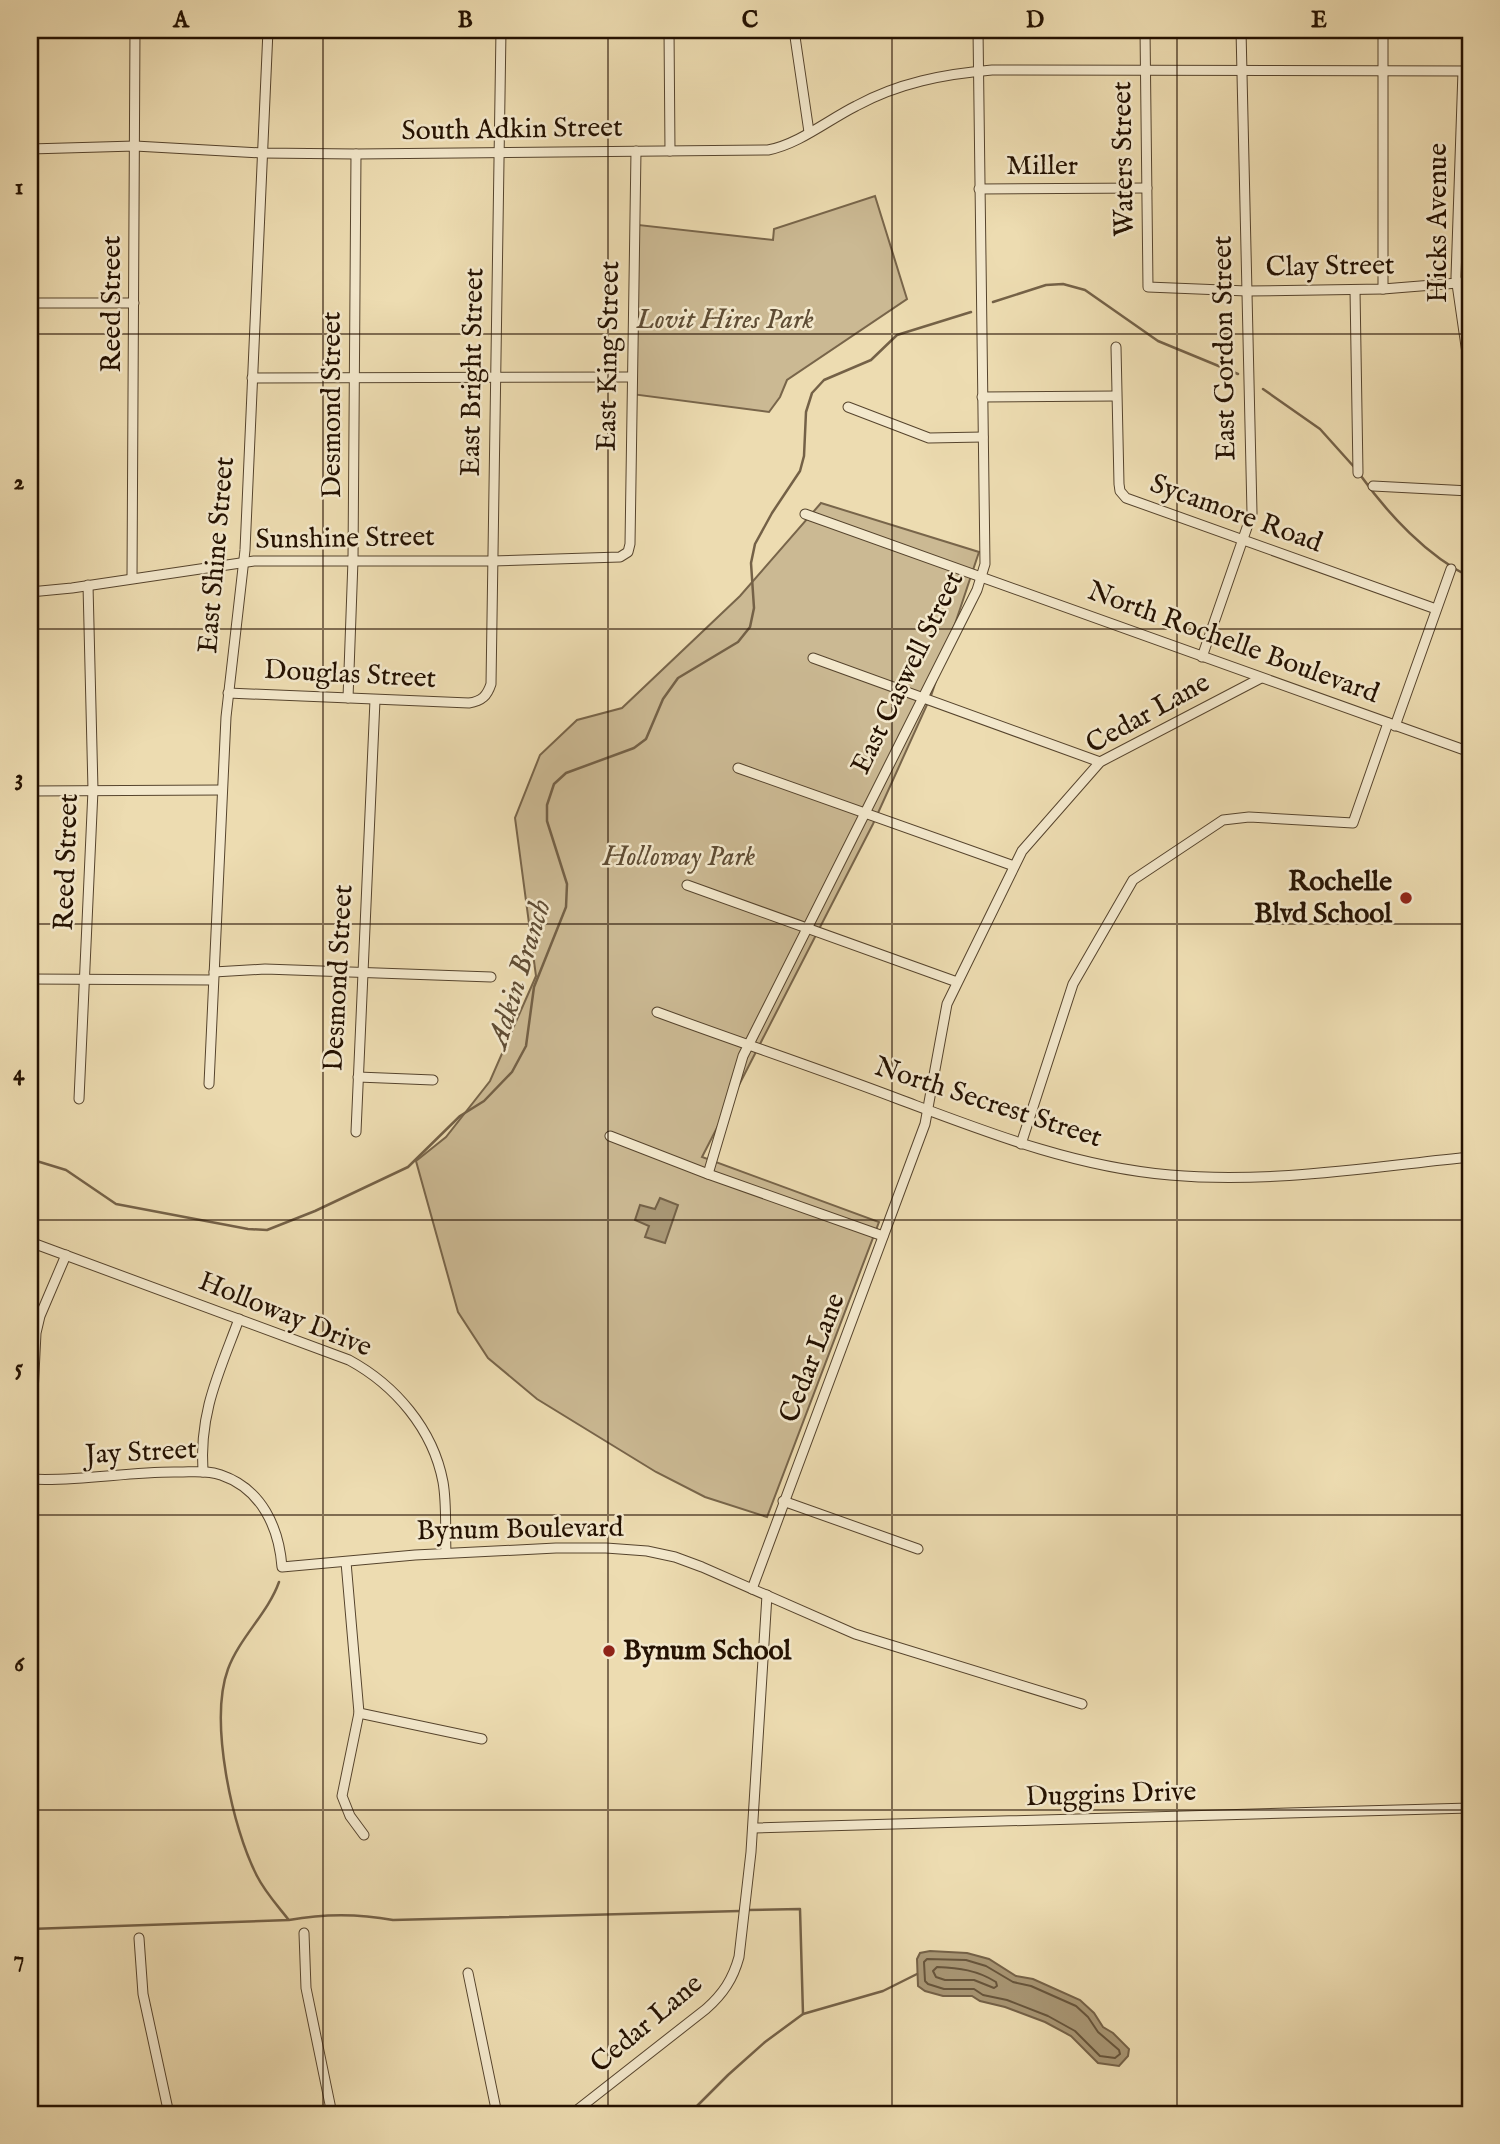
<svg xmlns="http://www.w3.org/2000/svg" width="1500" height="2144" font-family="'IM FELL English',serif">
<rect width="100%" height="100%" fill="#eddcb1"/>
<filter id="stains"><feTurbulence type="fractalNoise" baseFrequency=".00286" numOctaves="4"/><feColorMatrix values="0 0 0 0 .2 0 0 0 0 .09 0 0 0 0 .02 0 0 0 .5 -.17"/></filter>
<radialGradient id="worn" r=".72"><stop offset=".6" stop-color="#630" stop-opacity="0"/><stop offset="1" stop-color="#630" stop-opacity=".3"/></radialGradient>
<g fill="#cbb993" stroke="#78654a" stroke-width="2">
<polygon points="875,196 907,299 787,380 780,397 769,412 631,394 639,225 773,240 774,229"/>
<polygon points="821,503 979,552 931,696 873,824 702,1157 879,1222 767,1517 705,1497 656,1472 537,1399 488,1358 458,1312 416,1161 446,1137 490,1081 536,976 515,818 540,755 577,720 622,708 740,596"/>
</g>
<g fill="#a99775" stroke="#746147" stroke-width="2">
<polygon points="660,1198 678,1205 665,1243 645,1237 649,1226 635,1220 640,1205 655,1209"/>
<polygon points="930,1951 967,1953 989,1959 1016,1976 1033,1979 1080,2000 1094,2013 1103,2027 1113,2033 1129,2049 1128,2056 1119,2066 1098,2063 1071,2036 1045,2022 1005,2007 980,2001 972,1996 943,1996 925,1991 918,1986 917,1959 920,1953"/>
</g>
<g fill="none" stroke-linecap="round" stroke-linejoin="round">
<g stroke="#66543b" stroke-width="2">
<polygon points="927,1959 966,1960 986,1966 1013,1982 1031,1986 1076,2006 1088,2017 1098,2032 1119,2050 1120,2054 1115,2058 1100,2056 1075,2031 1048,2016 1007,2000 983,1995 974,1989 944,1989 928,1984 925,1981 924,1962"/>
<path d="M937,1967C959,1968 977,1970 996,1982L997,1986L994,1988L974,1980H945L936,1977L933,1971Z"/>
</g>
<g stroke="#746147" stroke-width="2.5">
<polyline points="993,302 1046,285 1063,284 1085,290 1158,341 1238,374"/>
<polyline points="1263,389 1320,429 1355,468"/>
<path d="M1361,476C1388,514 1427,556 1470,577"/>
<polyline points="30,1159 66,1170 116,1204 248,1229 267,1230 315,1211 408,1167 460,1116 484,1101 512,1072 526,1046 534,987 566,907 567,884 547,821 547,805 554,784 566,773 634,748 646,739 663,699 678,678 738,642 750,627 754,608 751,563 755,544 772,513 800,471 804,456 806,412 812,393 824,380 871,360 897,335 971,312"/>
<path d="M279,1582C268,1613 240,1637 228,1669C209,1721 232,1828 257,1876C265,1892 277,1905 288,1919"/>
<polyline points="747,1910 800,1909 803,2014"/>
<path d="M30,1929L289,1920C322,1914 360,1914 393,1920L740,1911"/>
<polyline points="689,2114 728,2075 765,2042 803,2014 883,1991 917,1974"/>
</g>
<g stroke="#56442d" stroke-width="11">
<g id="street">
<polyline points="669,30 670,151"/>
<polyline points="794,30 809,132"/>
<polyline points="1145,30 1148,287 1247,291 1383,289 1470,282"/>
<polyline points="1383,30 1383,289"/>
<polyline points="1463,71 1456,277 1470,374"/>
<path d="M30,149L135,146L262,153L356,154L768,150C799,144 828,120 856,106C898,83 944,74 992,70L1470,71"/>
<polyline points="979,189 1147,188"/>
<polyline points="1355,290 1358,473"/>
<polyline points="30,303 134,303"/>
<polyline points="1116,347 1119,484 1120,491 1126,498 1436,609"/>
<polyline points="252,378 631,377"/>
<polyline points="982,397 1116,396"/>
<polyline points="848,407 929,438 983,437"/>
<polyline points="1373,486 1470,491"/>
<polyline points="805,514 1470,752"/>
<polyline points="132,578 135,30"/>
<polyline points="30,592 72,588 254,561 492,561 620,557 628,552 630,544 636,151"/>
<polyline points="1202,657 1252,513 1241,30"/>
<polyline points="813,658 1100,762"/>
<path d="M228,693L469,703C482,701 487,696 491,684L501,30"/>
<polyline points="348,698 353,560 356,154"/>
<polyline points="1395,726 1451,569"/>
<polyline points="738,768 1014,866"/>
<polyline points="30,791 222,790"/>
<polyline points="687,885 957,982"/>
<polyline points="214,972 265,969 491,977"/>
<polyline points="30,979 213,980"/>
<path d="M657,1012C738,1042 820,1069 901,1100C989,1133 1075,1167 1170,1175C1269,1184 1371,1167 1470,1157"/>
<polyline points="358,1077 433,1080"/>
<polyline points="209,1084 226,717 245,550 268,30"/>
<polyline points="79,1099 93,790 88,585"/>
<polyline points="356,1132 375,700"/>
<polyline points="610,1136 708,1174 883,1236"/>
<polyline points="1021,1144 1073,984 1133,880 1223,820 1249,817 1353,823 1388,723"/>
<polyline points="708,1174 743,1056 977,590 985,564 978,30"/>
<path d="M30,1242L349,1360C395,1385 433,1429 443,1482C447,1505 445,1530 446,1553"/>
<polyline points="30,1454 36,1333 40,1316 66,1255"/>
<path d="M203,1472C199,1412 219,1373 239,1319"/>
<path d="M30,1479C80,1482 129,1471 179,1472C193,1472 208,1470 221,1475C262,1489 279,1528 282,1567L415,1555L556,1548H606L647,1551L675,1557L702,1567L855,1634L1082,1704"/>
<polyline points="783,1501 918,1549"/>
<polyline points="346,1562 359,1713 342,1796 350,1816 364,1835"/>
<polyline points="752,1589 925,1124 947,1004 1022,851 1100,762 1261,678"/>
<polyline points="359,1713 482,1739"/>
<polyline points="753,1828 1470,1808"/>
<polyline points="304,1933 306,1988 332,2114"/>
<polyline points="139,1938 143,1994 169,2114"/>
<polyline points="468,1973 497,2114"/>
<path d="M572,2114L706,2009C723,1994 733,1979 739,1957L751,1852L767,1595"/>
</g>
</g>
<use href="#street" stroke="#f3e8cc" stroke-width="9"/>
</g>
<path fill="none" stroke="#241101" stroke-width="2" stroke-opacity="0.55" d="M323,30V2114M608,30V2114M892,30V2114M1177,30V2114M30,334H1470M30,629H1470M30,924H1470M30,1220H1470M30,1515H1470M30,1810H1470"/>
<g fill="#8f2418" stroke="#f3e8cc" stroke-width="2.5">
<circle cx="1406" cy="898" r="7"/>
<circle cx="609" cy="1651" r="7"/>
</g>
<g text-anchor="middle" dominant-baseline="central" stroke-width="5" stroke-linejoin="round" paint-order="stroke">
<g font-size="28" fill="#241101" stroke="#f3e8cc">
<text transform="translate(512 130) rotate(-1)">South Adkin Street</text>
<text transform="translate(1124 159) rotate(-91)">Waters Street</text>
<text x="1042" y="166">Miller</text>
<text transform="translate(1438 223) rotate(-90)">Hicks Avenue</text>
<text transform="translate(1330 267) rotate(-1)">Clay Street</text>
<text transform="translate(112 304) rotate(-90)">Reed Street</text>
<text transform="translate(1225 348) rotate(-91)">East Gordon Street</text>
<text transform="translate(609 356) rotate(-89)">East King Street</text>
<text transform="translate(473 372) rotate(-89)">East Bright Street</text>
<text transform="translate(332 405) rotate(-90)">Desmond Street</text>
<text transform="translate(1236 514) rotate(20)">Sycamore Road</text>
<text transform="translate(345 539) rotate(-1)">Sunshine Street</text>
<text transform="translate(217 555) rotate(-85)">East Shine Street</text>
<text transform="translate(1233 643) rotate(20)">North Rochelle Boulevard</text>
<text transform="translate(908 673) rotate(-64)">East Caswell Street</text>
<text transform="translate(350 675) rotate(3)">Douglas Street</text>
<text transform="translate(1148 714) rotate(-29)">Cedar Lane</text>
<text transform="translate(67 862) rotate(-88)">Reed Street</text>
<text transform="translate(339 978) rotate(-87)">Desmond Street</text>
<text transform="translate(988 1103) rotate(18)">North Secrest Street</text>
<text transform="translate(285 1315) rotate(22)">Holloway Drive</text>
<text transform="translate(813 1358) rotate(-69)">Cedar Lane</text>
<text transform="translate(141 1453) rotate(-3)">Jay Street</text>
<text transform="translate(520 1530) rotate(-1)">Bynum Boulevard</text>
<text transform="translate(1111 1795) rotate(-2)">Duggins Drive</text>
<text transform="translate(647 2024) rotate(-40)">Cedar Lane</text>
</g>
<g font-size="28" font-style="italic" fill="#5e4c34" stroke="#f3e8cc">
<text x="725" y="320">Lovit Hires Park</text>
<text x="679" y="857">Holloway Park</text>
</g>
<g font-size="28" font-weight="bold" fill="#241101" stroke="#f3e8cc" text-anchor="end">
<text x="1392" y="882">Rochelle<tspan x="1392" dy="32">Blvd School</tspan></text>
<text x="623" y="1651" text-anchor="start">Bynum School</text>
</g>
<g font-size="30" font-style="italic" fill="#604d35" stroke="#f3e8cc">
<text transform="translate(520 974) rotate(-73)">Adkin Branch</text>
</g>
</g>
<rect width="1500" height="2144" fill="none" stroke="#eddcb1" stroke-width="77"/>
<rect x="38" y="38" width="1424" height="2068" fill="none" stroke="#241101" stroke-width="2.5"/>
<g font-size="23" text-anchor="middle" font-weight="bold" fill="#241101">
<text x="181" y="27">A</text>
<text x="465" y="27">B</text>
<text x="750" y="27">C</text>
<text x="1035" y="27">D</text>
<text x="1319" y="27">E</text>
<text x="19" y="194">1</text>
<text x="19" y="489">2</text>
<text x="19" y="785">3</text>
<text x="19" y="1080">4</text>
<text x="19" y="1375">5</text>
<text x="19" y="1671">6</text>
<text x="19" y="1966">7</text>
</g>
<rect width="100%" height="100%" filter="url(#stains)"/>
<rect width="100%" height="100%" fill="url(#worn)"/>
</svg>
